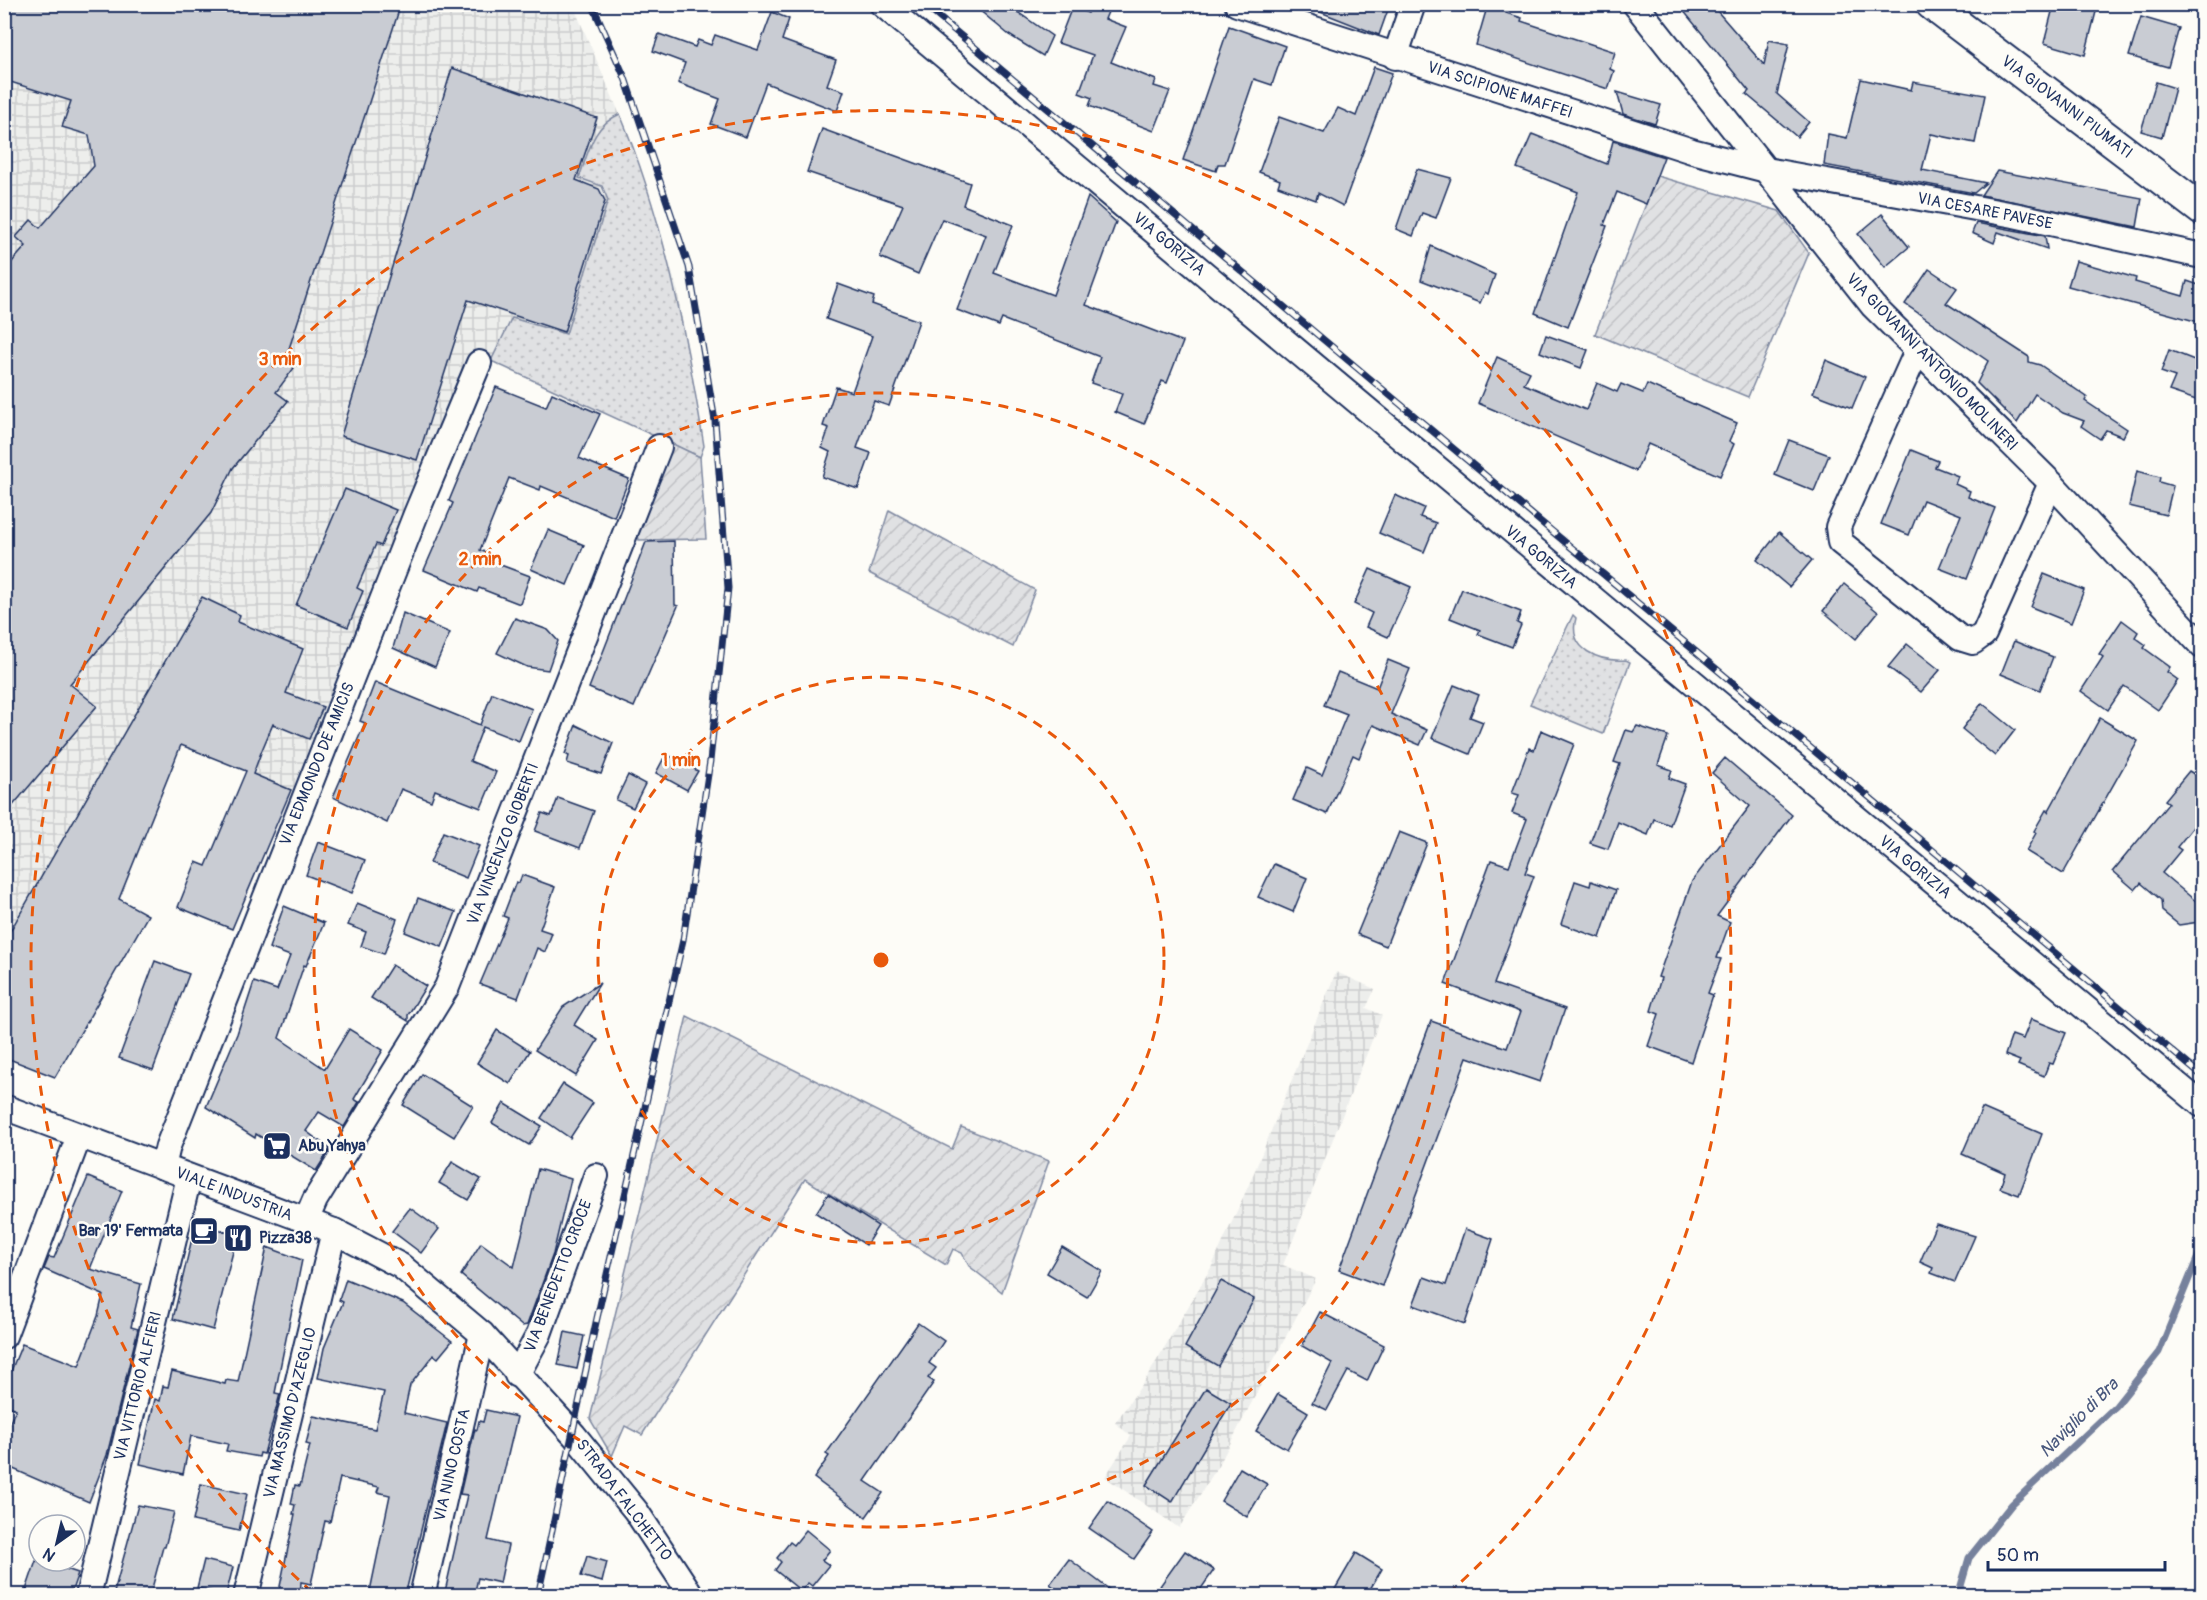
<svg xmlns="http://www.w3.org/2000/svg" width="2207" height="1600" font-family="Pangolin,sans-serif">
<defs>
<pattern id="industrial-grid" width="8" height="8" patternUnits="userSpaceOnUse" patternTransform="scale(1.5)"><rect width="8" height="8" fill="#edeeec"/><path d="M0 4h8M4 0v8" fill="none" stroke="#cbcccd"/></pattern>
<pattern id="grass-dots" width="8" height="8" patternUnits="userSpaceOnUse" patternTransform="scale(1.5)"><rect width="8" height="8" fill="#e0e1e3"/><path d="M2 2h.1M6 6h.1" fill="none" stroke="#c0c1c5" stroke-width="1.8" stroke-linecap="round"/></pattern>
<pattern id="garden-furrows" width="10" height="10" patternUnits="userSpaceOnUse" patternTransform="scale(1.5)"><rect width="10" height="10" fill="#e0e1e3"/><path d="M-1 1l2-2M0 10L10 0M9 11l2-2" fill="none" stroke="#c0c1c5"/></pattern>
</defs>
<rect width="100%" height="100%" fill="#fdfcf7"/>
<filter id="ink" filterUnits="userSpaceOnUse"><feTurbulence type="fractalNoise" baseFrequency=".0167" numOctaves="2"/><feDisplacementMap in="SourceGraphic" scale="12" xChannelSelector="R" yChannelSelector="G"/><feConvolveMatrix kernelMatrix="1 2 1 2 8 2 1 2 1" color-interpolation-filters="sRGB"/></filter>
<g filter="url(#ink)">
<g fill="url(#industrial-grid)">
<polygon points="4,5 573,5 624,124 648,191 677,289 704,446 700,457 471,353 296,792 181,745 119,899 148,915 55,1077 4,1057"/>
<polygon points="1336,972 1375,989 1366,1008 1382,1015 1283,1265 1316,1279 1220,1463 1179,1528 1105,1477 1131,1436 1115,1423 1146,1379 1212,1266 1251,1180"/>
</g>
<g fill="url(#grass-dots)" stroke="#7e88a0" stroke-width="1.5">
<path d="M620,114C664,220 686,333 704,446L700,457L491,361L512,318L566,334L608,200L602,186L579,178C589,151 592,126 620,114Z"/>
<path d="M1573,615L1576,618C1567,650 1600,662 1626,660L1630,662L1603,734L1530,704Z"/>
</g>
<g fill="url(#garden-furrows)" stroke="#7e88a0" stroke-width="1.5">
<polygon points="1657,176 1779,211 1809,253 1748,397 1595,334"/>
<polygon points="673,444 700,457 706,539 639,540 637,529"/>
<polygon points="889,510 1035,590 1013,647 869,573"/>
<polygon points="687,1016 952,1149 961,1127 1049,1161 1002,1292 969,1266 962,1253 953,1249 946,1265 805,1179 642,1435 625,1426 612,1456 590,1419"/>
</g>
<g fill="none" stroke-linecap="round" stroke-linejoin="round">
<polyline stroke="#76819c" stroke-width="7" points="1958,1596 1969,1558 2012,1504 2116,1406 2159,1352 2202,1247"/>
</g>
<g fill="#c9ccd3" stroke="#1b2f5e" stroke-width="1.5">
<polygon points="4,4 401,4 285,361 294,368 276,392 288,401 233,468 211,513 70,684 97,706 4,816 4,271 26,246 16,237 31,220 40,228 94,166 89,135 62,127 71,101 4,80"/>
<polygon points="972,4 1006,4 1052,36 1043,56 1009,35"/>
<polygon points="1300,4 1390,4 1379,35"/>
<polygon points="1488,4 1509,4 1506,13 1522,18 1521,21 1615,52 1610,69 1614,71 1608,89 1476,45"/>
<polygon points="1678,4 1711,4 1764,65 1769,40 1789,44 1777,94 1809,122 1797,137 1746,94 1749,91"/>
<polygon points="2054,4 2098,4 2085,55 2044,43"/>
<polygon points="1092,5 1108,12 1105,19 1126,27 1111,62 1156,80 1154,86 1170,91 1154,131 1089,106 1092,98 1079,93 1093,55 1058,43 1072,7 1088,13"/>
<polygon points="772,12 789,19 782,40 836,60 827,85 844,91 837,111 766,83 746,137 711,124 720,99 678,83 685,63 653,51 659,34 695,47 698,40 711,45 715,35 758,50"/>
<polygon points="2141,17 2179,28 2168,67 2129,56"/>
<polygon points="1229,26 1285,46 1272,85 1254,79 1225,164 1218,164 1216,171 1183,160"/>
<polygon points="1374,67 1392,73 1343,206 1318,193 1316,200 1278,186 1280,180 1259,172 1279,117 1324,133 1338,108 1356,116"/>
<polygon points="452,68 597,118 576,180 599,189 605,201 564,332 468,300 417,460 341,436"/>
<polygon points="1861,79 1911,90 1913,82 1985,95 1975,143 1931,134 1922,170 1986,183 1974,193 1824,165 1828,134 1847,138"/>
<polygon points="2156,82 2175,88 2162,137 2141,131"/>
<polygon points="1617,92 1661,105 1655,124 1623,114"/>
<polygon points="822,129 970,183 963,205 1013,225 994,273 1053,295 1088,197 1116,222 1086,305 1183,342 1167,383 1162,381 1144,424 1115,412 1122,394 1091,383 1100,357 1002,319 999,326 957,310 986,235 942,219 918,274 880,257 903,205 807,172"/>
<polygon points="1532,134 1607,164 1613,141 1664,157 1646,204 1617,192 1604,225 1607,226 1568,327 1535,313 1578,192 1517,168"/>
<polygon points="1417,169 1451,178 1436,218 1422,213 1413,236 1396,229"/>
<polygon points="1997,171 2142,198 2137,227 1981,195"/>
<polygon points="1882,214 1909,247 1885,267 1858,234"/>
<polygon points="1976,223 2045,236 2047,249 1998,232 1994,243 1972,233"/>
<polygon points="1431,246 1495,275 1488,294 1485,292 1480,303 1421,280"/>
<polygon points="2076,261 2136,278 2135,282 2183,296 2187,281 2202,286 2202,323 2068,286"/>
<polygon points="1929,269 1957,288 1946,303 2029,357 2029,362 2040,365 2087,397 2085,401 2127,429 2123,437 2106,430 2100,439 2081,426 2084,421 2063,413 2035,394 2017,423 1977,383 1988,361 1905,304"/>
<polygon points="838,284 874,297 872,304 919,321 889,406 874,401 857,448 871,453 858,489 822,477 830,452 822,448 829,428 823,426 836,387 852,392 872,336 826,319"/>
<polygon points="1546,335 1588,350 1581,368 1540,352"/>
<polygon points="2169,350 2202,363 2202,402 2169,391 2175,377 2161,372"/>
<polygon points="1497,357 1530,372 1524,384 1586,410 1597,383 1617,392 1621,384 1643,393 1647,384 1737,423 1729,441 1734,444 1720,476 1648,444 1636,471 1478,403"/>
<polygon points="1826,360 1865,377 1852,408 1813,393"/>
<polygon points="496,387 546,407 552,393 600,414 579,458 629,479 614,517 541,486 540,490 509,478 480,550 492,555 490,561 530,576 520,604 479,588 477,592 424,570 453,503 449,501"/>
<polygon points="1789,440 1829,455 1814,491 1775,475"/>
<polygon points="1911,450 1938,461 1935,467 1958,476 1955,484 1970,491 1968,497 1995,508 1967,579 1939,568 1961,515 1923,500 1909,535 1881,524"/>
<polygon points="2137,471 2160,477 2159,482 2173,486 2166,515 2129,506"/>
<polygon points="345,489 396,510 381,546 376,544 357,588 363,591 348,627 296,605"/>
<polygon points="1395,495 1424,508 1420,517 1436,523 1424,552 1379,533"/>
<polygon points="548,530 584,545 567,585 531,569"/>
<polygon points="1779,532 1812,560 1789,587 1757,560"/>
<polygon points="674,541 675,605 678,606 634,707 589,688 646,542"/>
<polygon points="1370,569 1411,587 1388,637 1366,627 1372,613 1354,604"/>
<polygon points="2044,574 2084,590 2071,623 2031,607"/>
<polygon points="1844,584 1878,612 1856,639 1823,611"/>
<polygon points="1462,589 1521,612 1517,623 1521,625 1512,647 1478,634 1480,630 1450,618"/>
<polygon points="202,597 240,615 238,622 303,649 286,693 323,707 309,739 273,724 262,750 253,774 291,790 232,929 178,907 196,862 206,866 246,771 181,745 119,899 148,915 55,1077 4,1057 4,942"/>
<polygon points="403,613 450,633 435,667 393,648"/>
<polygon points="515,618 548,630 558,641 548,670 527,667 497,653"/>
<polygon points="2122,620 2138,632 2135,637 2146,645 2144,648 2170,667 2167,672 2178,680 2158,710 2124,686 2108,710 2081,691 2103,657 2099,654"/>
<polygon points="2014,641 2053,657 2040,690 2001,674"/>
<polygon points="1907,644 1940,670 1921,692 1888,667"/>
<polygon points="1388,660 1410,669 1391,714 1427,730 1420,745 1373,725 1359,758 1353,755 1327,814 1293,800 1307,768 1322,775 1347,714 1324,705 1338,672 1377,688"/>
<polygon points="375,682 480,725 492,693 532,709 519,741 483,727 470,761 496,772 481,808 435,790 431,801 401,789 387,823 333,797 365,723 360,721"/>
<polygon points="1454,685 1479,695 1470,717 1483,722 1470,754 1432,738"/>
<polygon points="1982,703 2015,730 1995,756 1962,729"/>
<polygon points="2100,718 2138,741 2063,874 2026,851 2036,833 2034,831 2046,810 2048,812"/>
<polygon points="576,725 613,743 601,774 567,763 569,756 565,754"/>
<polygon points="1637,726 1668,736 1658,765 1672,770 1669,778 1685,784 1670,825 1654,819 1648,835 1618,822 1608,849 1590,843 1620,764 1614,762 1626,730 1633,732"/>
<polygon points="1541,730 1574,744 1525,873 1534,876 1494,984 1565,1009 1540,1082 1467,1057 1382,1286 1339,1270 1431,1021 1507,1048 1520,1012 1445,984 1491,860 1509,866 1527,819 1512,813 1519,795 1512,793 1529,748 1534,750"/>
<polygon points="666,754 698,771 687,790 656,773"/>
<polygon points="1725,758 1792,815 1717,916 1730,922 1717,958 1721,959 1708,993 1713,995 1691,1062 1648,1046 1659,1014 1651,1011 1661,978 1658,977 1692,881 1750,806 1712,773"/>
<polygon points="2189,771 2202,779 2202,816 2177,847 2181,850 2162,873 2198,903 2199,922 2179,925 2162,911 2161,900 2141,883 2135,890 2113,871 2169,803 2165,800"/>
<polygon points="628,775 645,784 633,808 616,800"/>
<polygon points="558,798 594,811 580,848 535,831 542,813 551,816"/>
<polygon points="443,832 479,846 466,878 430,863"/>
<polygon points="1399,832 1427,843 1386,946 1357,934"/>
<polygon points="318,842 365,860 352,893 306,875"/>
<polygon points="1274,864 1307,878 1293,912 1258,897"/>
<polygon points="522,875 555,887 540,929 552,933 545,952 537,948 518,998 480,984 508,918 503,916 516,882 519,883"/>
<polygon points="1575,881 1590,886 1591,881 1616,890 1600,938 1561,924"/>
<polygon points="418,898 456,912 442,947 405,932"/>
<polygon points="357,903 397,919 384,954 361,946 366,932 348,925"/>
<polygon points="284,906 324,923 306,966 304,965 279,1038 325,1069 349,1029 383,1050 354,1099 359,1102 344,1127 319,1112 306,1131 330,1149 316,1171 256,1134 255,1138 206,1107 237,1034 254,982 277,990 290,956 269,948"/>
<polygon points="155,961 189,974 153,1070 119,1058"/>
<polygon points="392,965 426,986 408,1015 408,1021 371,998"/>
<polygon points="600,983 574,1025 598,1040 576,1076 535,1050 563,1007"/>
<polygon points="2031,1019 2066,1033 2053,1064 2049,1063 2044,1076 2018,1065 2020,1061 2005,1055 2012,1035 2023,1039"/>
<polygon points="497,1030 530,1051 510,1084 477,1063"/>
<polygon points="422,1074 473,1106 454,1137 403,1105"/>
<polygon points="563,1084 593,1103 570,1138 541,1118"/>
<polygon points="504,1103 542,1126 529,1145 492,1123"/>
<polygon points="1982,1108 2042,1134 2019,1195 2000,1188 2005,1173 1962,1154"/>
<polygon points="452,1162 481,1179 468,1200 439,1183"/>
<polygon points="538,1169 571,1179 553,1254 527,1325 522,1326 461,1275 481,1243 514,1267"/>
<polygon points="88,1177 122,1191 90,1269 141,1284 131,1327 138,1329 107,1455 89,1502 4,1465 4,1435 16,1409 4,1404 4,1388 22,1344 79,1366 98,1316 103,1295 44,1269 49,1257 54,1258"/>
<polygon points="828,1194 878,1226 866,1245 816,1213"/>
<polygon points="410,1208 439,1229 421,1253 392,1231"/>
<polygon points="1936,1224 1975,1236 1955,1282 1931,1273 1933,1268 1920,1262"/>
<polygon points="210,1226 237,1236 213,1330 173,1319 193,1234"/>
<polygon points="1465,1229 1493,1239 1465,1324 1413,1305 1424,1277 1446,1285"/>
<polygon points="267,1247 302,1260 275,1393 280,1394 264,1454 260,1453 259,1457 226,1451 228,1444 191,1436 183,1474 140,1464 155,1399 160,1401 163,1386 168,1387 172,1371 225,1384 226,1380 238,1382"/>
<polygon points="1062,1247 1102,1271 1087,1297 1047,1273"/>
<polygon points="346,1279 403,1303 452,1341 438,1358 434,1355 410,1385 404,1413 447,1423 405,1596 369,1596 390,1495 377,1492 379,1487 340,1478 330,1522 325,1521 311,1584 301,1582 300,1596 278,1596 295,1514 293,1514 295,1505 291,1504 295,1485 300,1486 310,1445 306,1444 313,1416 375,1429 384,1392 318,1378 324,1348 343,1302 339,1300"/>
<polygon points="1221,1281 1254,1299 1218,1366 1185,1347"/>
<polygon points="1320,1312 1384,1345 1367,1381 1348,1371 1327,1410 1312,1403 1332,1363 1302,1346"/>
<polygon points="918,1323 944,1341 929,1363 936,1368 928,1378 934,1382 865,1481 883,1493 866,1517 814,1478 829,1456 826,1454"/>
<polygon points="565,1332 584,1336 577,1369 558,1365"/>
<polygon points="1206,1388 1231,1403 1172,1502 1146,1485"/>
<polygon points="1278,1394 1308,1412 1287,1449 1256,1431"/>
<polygon points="486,1410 517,1417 488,1540 508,1545 500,1583 478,1578 474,1596 444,1596 467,1495 460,1494 475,1429 477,1430 479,1421 483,1422"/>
<polygon points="1240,1468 1267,1484 1247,1517 1221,1501"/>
<polygon points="201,1484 247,1494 239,1531 193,1521"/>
<polygon points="1108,1501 1153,1532 1134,1559 1089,1528"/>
<polygon points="138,1505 174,1512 165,1547 163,1547 150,1596 113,1596"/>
<polygon points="806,1530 830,1550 822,1560 829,1565 812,1586 808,1583 801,1591 775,1570 781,1562 777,1558 790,1542 794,1545"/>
<polygon points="1185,1551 1214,1570 1196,1596 1173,1596 1160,1586"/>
<polygon points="1356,1553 1382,1569 1366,1596 1331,1596"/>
<polygon points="587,1556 607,1562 602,1582 581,1576"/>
<polygon points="1069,1559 1118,1596 1066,1596 1050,1584"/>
<polygon points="204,1560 233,1567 226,1595 197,1588"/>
<polygon points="36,1561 66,1561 63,1568 78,1573 70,1596 24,1596"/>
</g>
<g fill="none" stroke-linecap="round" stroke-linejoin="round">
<g stroke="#1b2f5e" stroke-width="28">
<g id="minor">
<path d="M882,4C1321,373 1761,739 2202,1105"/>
<polyline points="1237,4 1692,151 1766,170 2014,215 2202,256"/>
<polyline points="1635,4 1873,306 2051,483 2202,646"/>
<polyline points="1395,57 1413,4"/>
<polyline points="1917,351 1838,527 1840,542 1960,638 1973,642 1984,634 2051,483"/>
<polyline points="4,1107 334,1231 401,1266 482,1334 574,1435 636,1511 692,1596"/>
<polyline points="163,1167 168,1146 416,514 479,363"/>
<polyline points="306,1221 315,1200 447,987 659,447"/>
<polyline points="4,1336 79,1136"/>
<polyline points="517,1375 539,1334 596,1176"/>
<polyline points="88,1596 189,1177"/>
<polyline points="246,1596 334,1231"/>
<polyline points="422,1596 482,1334"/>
</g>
</g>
<g stroke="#1b2f5e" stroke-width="34">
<polyline id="tertiary" points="1931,4 2202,210"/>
</g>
<use href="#minor" stroke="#fdfcf7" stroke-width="24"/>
<use href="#tertiary" stroke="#fdfcf7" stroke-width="30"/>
<g stroke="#1b2f5e" stroke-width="7">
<g id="rail">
<polyline points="923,4 2202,1076"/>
<polyline points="538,1596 595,1327 683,940 710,761 728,588 715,421 689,267 625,78 592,4"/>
</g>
</g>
<use href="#rail" stroke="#fdfcf7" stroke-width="4.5" stroke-dasharray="14" stroke-linecap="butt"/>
</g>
</g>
<g fill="none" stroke="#e8590c" stroke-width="3" stroke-dasharray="10 8">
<circle cx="881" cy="960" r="283"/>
<circle cx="881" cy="960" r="567"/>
<path d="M312 1592A850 850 0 1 1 1450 1592"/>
</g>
<defs>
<g id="supermarket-square" transform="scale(1.5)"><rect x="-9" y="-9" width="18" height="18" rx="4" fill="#1b2f5e" stroke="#fdfcf7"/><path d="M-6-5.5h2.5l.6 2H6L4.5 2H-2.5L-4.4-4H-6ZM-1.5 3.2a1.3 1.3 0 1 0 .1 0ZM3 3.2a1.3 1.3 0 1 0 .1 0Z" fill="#fff"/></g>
<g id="cafe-square" transform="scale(1.5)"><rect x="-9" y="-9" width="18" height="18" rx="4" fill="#1b2f5e" stroke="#fdfcf7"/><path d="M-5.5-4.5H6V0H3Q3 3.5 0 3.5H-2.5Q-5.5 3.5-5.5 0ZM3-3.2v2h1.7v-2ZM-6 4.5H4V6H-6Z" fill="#fff"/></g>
<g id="restaurant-square" transform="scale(1.5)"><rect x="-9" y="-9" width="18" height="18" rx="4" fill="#1b2f5e" stroke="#fdfcf7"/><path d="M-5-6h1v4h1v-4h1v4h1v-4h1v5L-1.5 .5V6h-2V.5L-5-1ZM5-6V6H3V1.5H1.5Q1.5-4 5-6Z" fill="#fff"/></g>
</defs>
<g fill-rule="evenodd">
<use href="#supermarket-square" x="277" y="1146"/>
<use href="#cafe-square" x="204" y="1231"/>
<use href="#restaurant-square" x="238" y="1238"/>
</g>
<g text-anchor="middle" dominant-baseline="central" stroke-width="5" stroke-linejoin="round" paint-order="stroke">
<g font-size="16" fill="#1b2f5e" stroke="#fdfcf7">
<text transform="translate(1500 90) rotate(18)">VIA SCIPIONE MAFFEI</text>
<text transform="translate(2067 107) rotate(37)">VIA GIOVANNI PIUMATI</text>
<text transform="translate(1985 211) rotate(11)">VIA CESARE PAVESE</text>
<text transform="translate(1169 244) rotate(40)">VIA GORIZIA</text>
<text transform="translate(1932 362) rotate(46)">VIA GIOVANNI ANTONIO MOLINERI</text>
<text transform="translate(1541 557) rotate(40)">VIA GORIZIA</text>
<text transform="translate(317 764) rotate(-68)">VIA EDMONDO DE AMICIS</text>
<text transform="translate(503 844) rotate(-69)">VIA VINCENZO GIOBERTI</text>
<text transform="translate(1915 867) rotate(40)">VIA GORIZIA</text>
<text transform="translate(234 1194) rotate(21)">VIALE INDUSTRIA</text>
<text transform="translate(558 1276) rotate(-69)">VIA BENEDETTO CROCE</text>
<text transform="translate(138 1386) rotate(-76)">VIA VITTORIO ALFIERI</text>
<text transform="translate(290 1413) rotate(-76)">VIA MASSIMO D'AZEGLIO</text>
<text transform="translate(452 1465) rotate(-77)">VIA NINO COSTA</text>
<text transform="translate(624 1500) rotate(53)">STRADA FALCHETTO</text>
</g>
<g font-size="16" font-weight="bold" fill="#1b2f5e" stroke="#fdfcf7" text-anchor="start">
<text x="298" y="1146">Abu Yahya</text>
<text x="183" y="1231" text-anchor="end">Bar 19' Fermata</text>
<text x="259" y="1238">Pizza38</text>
</g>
<g font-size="18" font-style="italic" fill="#49587d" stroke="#fdfcf7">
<text transform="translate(2079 1418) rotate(-45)">Naviglio di Bra</text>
</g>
</g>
<circle cx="881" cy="960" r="9" fill="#e8590c" stroke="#fdfcf7" stroke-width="3"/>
<g font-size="18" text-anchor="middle" font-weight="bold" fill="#e8590c" stroke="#fdfcf7" stroke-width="5" stroke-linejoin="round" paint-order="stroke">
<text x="280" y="365">3 min</text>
<text x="480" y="565">2 min</text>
<text x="681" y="766">1 min</text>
</g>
<rect width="2207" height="1600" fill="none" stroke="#fdfcf7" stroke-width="24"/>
<rect x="12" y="12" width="2183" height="1576" fill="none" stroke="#1b2f5e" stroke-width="2" filter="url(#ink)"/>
<g transform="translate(57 1543) rotate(214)"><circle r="28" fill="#fdfcf7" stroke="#a3aaba" stroke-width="1.5"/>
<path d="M0-4.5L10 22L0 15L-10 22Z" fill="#1b2f5e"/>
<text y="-9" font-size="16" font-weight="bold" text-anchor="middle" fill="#1b2f5e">N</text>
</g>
<path d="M1988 1561v9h177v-9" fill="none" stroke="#1b2f5e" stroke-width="3"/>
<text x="1997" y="1561" font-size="18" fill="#1b2f5e" stroke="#fdfcf7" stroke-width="4.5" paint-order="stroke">50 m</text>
</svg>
